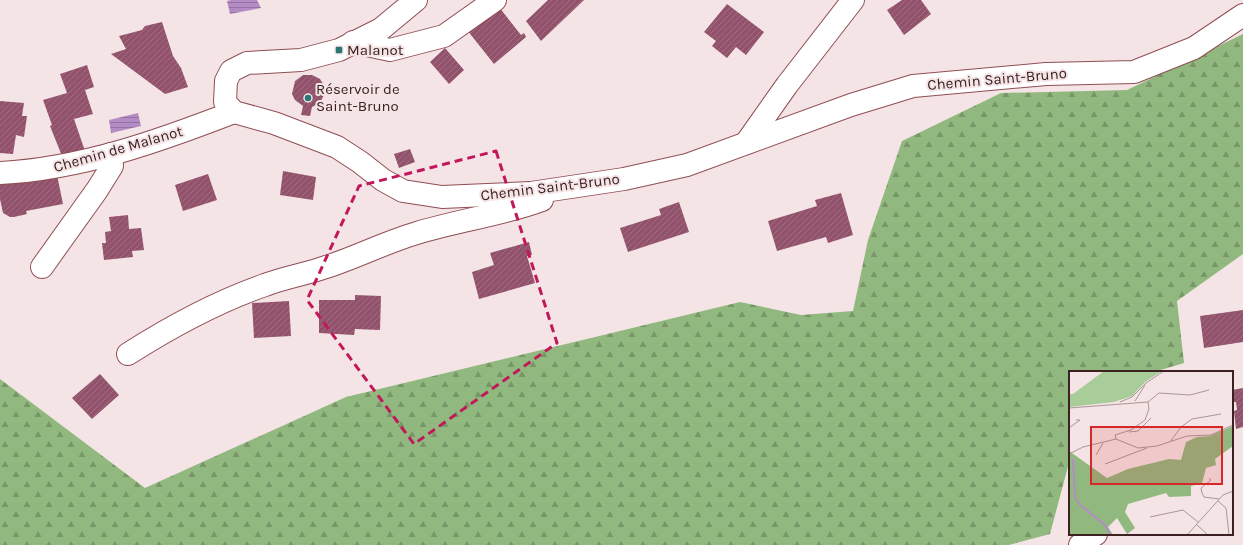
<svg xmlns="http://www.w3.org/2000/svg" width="1243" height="545" font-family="Karla,sans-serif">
<defs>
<pattern id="forest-firs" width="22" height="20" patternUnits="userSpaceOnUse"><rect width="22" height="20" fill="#91b97f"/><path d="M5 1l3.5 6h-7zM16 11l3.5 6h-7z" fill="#789668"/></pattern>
<pattern id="water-rules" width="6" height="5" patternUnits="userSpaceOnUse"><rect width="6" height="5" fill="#b48cc5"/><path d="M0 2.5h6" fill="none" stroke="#9472a0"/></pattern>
<pattern id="building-hatch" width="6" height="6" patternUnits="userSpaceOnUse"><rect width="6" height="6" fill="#93526b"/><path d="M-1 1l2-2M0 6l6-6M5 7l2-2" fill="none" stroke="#a06c80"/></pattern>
</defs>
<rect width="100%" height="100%" fill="#f4e4e5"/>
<polygon fill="url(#forest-firs)" points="1243,34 1243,254 1177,301 1184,363 1154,372 1070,372 1070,459 1050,534 1009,545 0,545 0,379 145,488 346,397 740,302 801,315 853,311 868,240 902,141 1001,93 1127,90"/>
<g fill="url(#water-rules)">
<polygon points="231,0 257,0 261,8 230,14 227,1"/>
<polygon points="138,113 141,126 111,133 109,120"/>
</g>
<g fill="url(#building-hatch)">
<polygon points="548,0 584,0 541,41 526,21"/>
<polygon points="902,0 921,0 931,14 904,35 887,10"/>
<polygon points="727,4 764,32 746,55 736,47 727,58 712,46 716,41 704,32"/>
<polygon points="499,7 521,35 524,33 526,37 494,64 467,30"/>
<polygon points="162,22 173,56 181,68 188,87 165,94 111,54 126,49 119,36 142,30 145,26"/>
<polygon points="445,48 464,70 449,84 430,62"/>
<polygon points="87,65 94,87 85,90 93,114 74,119 86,154 64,161 50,126 52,125 43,100 67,93 60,74"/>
<polygon points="303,75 312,75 320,79 325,87 324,95 320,103 312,107 310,116 301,115 303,106 295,100 292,94 295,81"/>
<polygon points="0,101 24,103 22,116 27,116 24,137 16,135 13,154 0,153"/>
<polygon points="410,149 415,162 399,168 394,154"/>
<polygon points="283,171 316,177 313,200 280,195"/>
<polygon points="208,174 217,200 183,211 175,185"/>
<polygon points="57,175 63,204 26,211 27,214 14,217 10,217 3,213 0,199 0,183"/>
<polygon points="841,193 853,235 828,243 826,237 777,251 768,221 817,206 815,200"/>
<polygon points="679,202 689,232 628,252 620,228 661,215 659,209"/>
<polygon points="128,215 129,229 141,228 144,250 132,251 133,257 104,260 102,243 106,243 105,232 111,231 109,217"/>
<polygon points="529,242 532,255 527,256 535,283 479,299 472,272 494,265 490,253"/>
<polygon points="355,295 381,296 380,330 355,329 354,335 319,333 319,300 355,300"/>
<polygon points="289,301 291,336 254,338 252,303"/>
<polygon points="1243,310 1243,342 1204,348 1200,316"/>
<polygon points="100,374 119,395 92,419 72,398"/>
<polygon points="1243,388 1243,427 1236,429 1234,411 1237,410 1236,402 1232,402 1232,390"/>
</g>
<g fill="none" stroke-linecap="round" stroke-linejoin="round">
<g stroke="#8f4e53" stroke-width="24">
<g id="minor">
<polyline points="416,0 381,29 339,50 301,60 247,63 231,71 226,81 225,102 234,112 274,123 337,147 360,162 383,180 403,191 442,197 531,193 624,179 687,165 851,105 913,86 1046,74 1134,72 1194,48 1243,15"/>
<polyline points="353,42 390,50 444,36 495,0"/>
<polyline points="746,143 787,85 853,0"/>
<path d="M0,173C81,169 159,141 234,112"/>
<polyline points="42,267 97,190 112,166 111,154"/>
<path d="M128,354C172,326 216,302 265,285C285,277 307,274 326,267C357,257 386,242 417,233C459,220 502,215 542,200"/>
<polyline points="1080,545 1096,534"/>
</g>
</g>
<use href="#minor" stroke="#fff" stroke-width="22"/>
</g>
<path fill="none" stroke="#c2185b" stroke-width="3" stroke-dasharray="8 5" stroke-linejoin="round" d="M496,151L557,343L414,444L307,300L359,186Z"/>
<g fill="#2a7575" stroke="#f4e4e5" stroke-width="1.5">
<rect x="335" y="46" width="8" height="8" rx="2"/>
<circle cx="308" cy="98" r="4"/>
</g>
<g text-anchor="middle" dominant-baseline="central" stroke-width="4" stroke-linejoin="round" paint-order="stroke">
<g font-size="15" fill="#3d2122" stroke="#f4e4e5" text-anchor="start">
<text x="347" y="50">Malanot</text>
<text x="316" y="89">Réservoir de<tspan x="316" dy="17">Saint-Bruno</tspan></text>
</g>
<g font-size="15" fill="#3d2122" stroke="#f4e4e5">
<text transform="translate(997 79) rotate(-5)">Chemin Saint-Bruno</text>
<text transform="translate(118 149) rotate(-16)">Chemin de Malanot</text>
<text transform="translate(550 187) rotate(-7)">Chemin Saint-Bruno</text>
</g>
</g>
<g transform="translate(1069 371)">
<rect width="164" height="164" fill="#f4e4e5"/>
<path d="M35,0H93L76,11L63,25L45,31L0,36V23H4Z" fill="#a8cd98"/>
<path d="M164,55V75L146,88L147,94L137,97L133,112L122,115V125L100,126L97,122L59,133L56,141L66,157L58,163L48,147L39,156L44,164H0V80L38,107L59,98L100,88L112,89L117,71L128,66L141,65Z" fill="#91b97f"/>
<path fill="none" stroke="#b48cc5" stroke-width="2" d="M4,88L6,127L11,134L35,153L42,164"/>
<path fill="none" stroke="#ab9697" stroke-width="1" d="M66,30L76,14M51,31L63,26L77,12L95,0M79,31L90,22L121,24L140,19M0,37L79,31L80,38L76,49L62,59L46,64L47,68L69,77L88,75L118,65L142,64L164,54M0,57L11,49H7M60,61L69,60L82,47M101,71L112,56L123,48L152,43M0,83L14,76L47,68M27,84L34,72M36,93L78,77M140,107L142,109L132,117L133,122L135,126L150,128M149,130L157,137L160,164M81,146L114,139L129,151M127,153L139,164M118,164L154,124L164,120"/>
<path fill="#d62828" fill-opacity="0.15" stroke="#d62828" stroke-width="2" d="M22,56H153V113H22Z"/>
<rect width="164" height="164" fill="none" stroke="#3d2122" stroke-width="2"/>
</g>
</svg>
